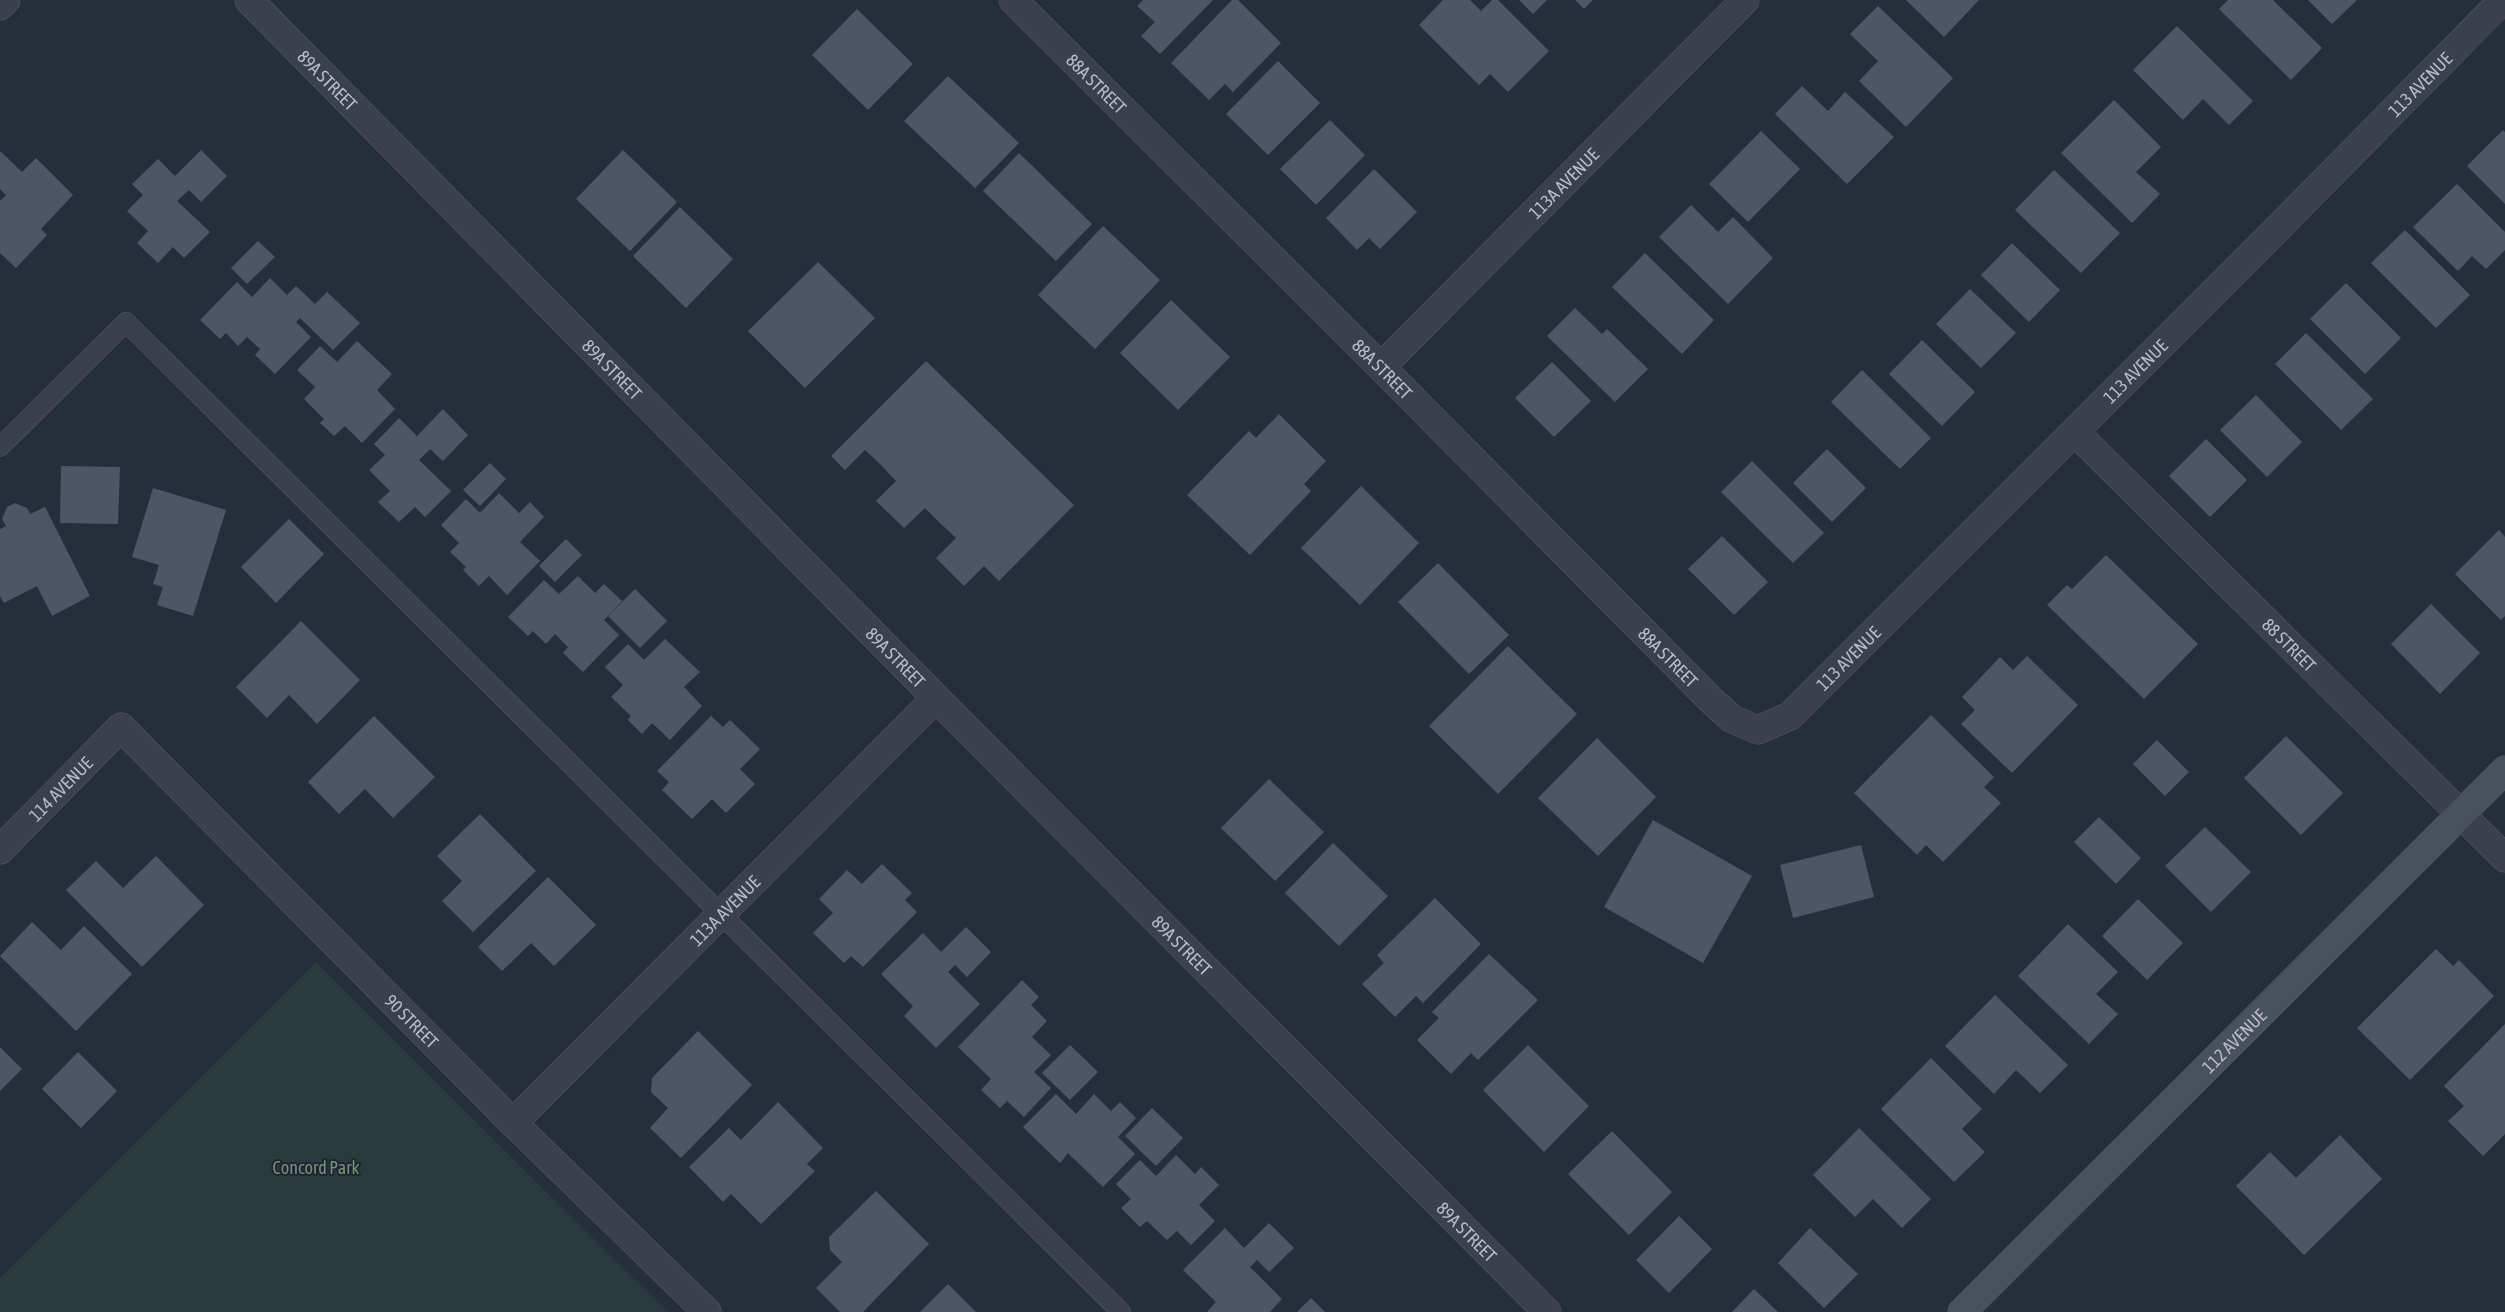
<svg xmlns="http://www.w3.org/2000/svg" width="2505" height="1312" font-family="'Asap Condensed',sans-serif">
<rect width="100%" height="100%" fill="#272e3b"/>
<polygon fill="#2a3b3d" points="316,962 667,1312 0,1312 0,1278"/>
<g fill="#4e5665">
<polygon points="1143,0 1213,0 1160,54 1141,36 1155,22 1137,6"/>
<polygon points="1232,0 1238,0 1281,43 1233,92 1225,84 1209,100 1171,63"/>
<polygon points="1443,0 1470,0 1481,11 1492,0 1498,0 1549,51 1508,92 1490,74 1479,85 1419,25"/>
<polygon points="1519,0 1547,0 1533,14"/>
<polygon points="1575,0 1593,0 1584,9"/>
<polygon points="1906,0 1979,0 1944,37"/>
<polygon points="2228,0 2273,0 2322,48 2291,80 2219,9"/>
<polygon points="2308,0 2357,0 2332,24"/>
<polygon points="1878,6 1953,78 1906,127 1859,81 1878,61 1850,34"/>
<polygon points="857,9 913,64 868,110 812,55"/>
<polygon points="2177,26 2253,101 2229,125 2203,99 2183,120 2133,70"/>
<polygon points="1278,61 1320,103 1268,155 1226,114"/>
<polygon points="948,76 1019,143 975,188 904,121"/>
<polygon points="1802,86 1828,111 1845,92 1894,137 1847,184 1775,114"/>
<polygon points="2114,100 2161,147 2136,172 2160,194 2132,223 2061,153"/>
<polygon points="1330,120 1365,155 1316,205 1280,169"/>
<polygon points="2503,130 2505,132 2505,204 2467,166"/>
<polygon points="1761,131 1800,169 1748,222 1709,184"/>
<polygon points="201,150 227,176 201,202 189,190 177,201 210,232 184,258 173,247 158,263 137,243 148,231 127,211 143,195 132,184 158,159 175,176"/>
<polygon points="623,150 677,202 630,251 576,199"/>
<polygon points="0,151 22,172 36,158 73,195 41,229 47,235 16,268 0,253 0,201 6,195 0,189"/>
<polygon points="1019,153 1092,224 1056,261 983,191"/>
<polygon points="1374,169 1417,212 1380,249 1369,238 1357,250 1326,218"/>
<polygon points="2054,170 2120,233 2081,273 2015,210"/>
<polygon points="2457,184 2505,232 2505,250 2486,269 2472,256 2458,271 2413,227"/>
<polygon points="1691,205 1718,232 1733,217 1773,258 1728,304 1659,237"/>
<polygon points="680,207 733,259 686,308 633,256"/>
<polygon points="1103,226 1160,280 1095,349 1038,295"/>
<polygon points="2405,230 2470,295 2436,328 2371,263"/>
<polygon points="258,241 275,257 247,284 231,268"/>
<polygon points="2012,243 2060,290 2029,322 1981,275"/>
<polygon points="1645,253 1714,320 1682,354 1612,287"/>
<polygon points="818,262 875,318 805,388 748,331"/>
<polygon points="270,278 287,295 296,286 315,304 327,292 360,323 333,350 300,318 296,322 311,337 275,374 255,355 260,349 247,337 238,346 226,333 220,339 200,320 237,282 252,297"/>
<polygon points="2346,283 2401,338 2365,374 2310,319"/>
<polygon points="1970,289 2016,333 1981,368 1936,324"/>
<polygon points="1171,300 1230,357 1178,410 1120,353"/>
<polygon points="1575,308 1602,334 1607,329 1648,369 1615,402 1547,336"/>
<polygon points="2306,333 2373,399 2341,430 2275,364"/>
<polygon points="1922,340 1975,392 1942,426 1889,374"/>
<polygon points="357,341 392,374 377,390 395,409 362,443 345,426 334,436 320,423 324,419 304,399 315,387 297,370 320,346 337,362"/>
<polygon points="926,361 1074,505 999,581 984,566 964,586 936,558 956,538 940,523 925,508 904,528 876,501 896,481 881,465 865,450 845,470 831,456"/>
<polygon points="1552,362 1591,401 1554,437 1515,398"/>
<polygon points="1862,370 1931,438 1900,469 1831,402"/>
<polygon points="2256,395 2302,442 2267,477 2220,430"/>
<polygon points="443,409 468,435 443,461 430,449 419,460 451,491 425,517 415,507 399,522 378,502 390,491 369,470 385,455 374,444 399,418 417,436"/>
<polygon points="1279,414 1326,461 1304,484 1311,491 1250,555 1187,495 1249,431 1256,438"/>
<polygon points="2206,439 2247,480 2210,517 2169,476"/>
<polygon points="1827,449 1866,488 1832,522 1793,483"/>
<polygon points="1752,461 1824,533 1793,563 1721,492"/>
<polygon points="490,463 506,479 480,506 463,490"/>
<polygon points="61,466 120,467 118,524 60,523"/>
<polygon points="1361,486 1419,543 1360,605 1301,548"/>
<polygon points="153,488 226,510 193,616 157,605 163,587 153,584 159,565 132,557"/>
<polygon points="499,493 519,513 530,502 544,517 520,542 540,561 507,595 489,576 479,586 463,570 466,567 450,552 459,543 441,525 466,499 480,513"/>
<polygon points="15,503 27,508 30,514 45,507 90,596 52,616 37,586 4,603 0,596 0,529 6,526 2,519 7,507"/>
<polygon points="289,519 324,554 276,603 241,567"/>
<polygon points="2499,530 2505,537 2505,616 2501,620 2455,574"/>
<polygon points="1722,536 1768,582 1734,615 1688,569"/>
<polygon points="566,539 582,555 555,582 539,566"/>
<polygon points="2106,555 2198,644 2144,699 2047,605 2067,585 2072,589"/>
<polygon points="1438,563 1509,635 1469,674 1398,602"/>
<polygon points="578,576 595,593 604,584 622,601 604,620 619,635 583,672 563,653 568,647 555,634 546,644 533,631 528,636 508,617 544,580 559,594"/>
<polygon points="635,589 667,621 640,648 608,616"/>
<polygon points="2431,604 2480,653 2440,694 2391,644"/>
<polygon points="301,621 360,680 317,724 289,695 267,718 236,687"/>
<polygon points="665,639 700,672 684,687 702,706 670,740 652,723 642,734 628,720 631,716 611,697 623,685 605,667 628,644 644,660"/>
<polygon points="1508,646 1577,714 1498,794 1429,726"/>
<polygon points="2027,656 2078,705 2012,773 1961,724 1975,710 1962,697 2000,657 2013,670"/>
<polygon points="1931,715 1994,777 1984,787 2001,803 1943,862 1926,845 1917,855 1854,793"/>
<polygon points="374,716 435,777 393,818 365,789 339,814 308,782"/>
<polygon points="711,716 723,727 730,720 760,749 740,769 755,784 726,813 712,799 692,819 662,790 669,782 657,771"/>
<polygon points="2286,736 2343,793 2301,835 2244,778"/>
<polygon points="1597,738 1656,797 1598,856 1538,798"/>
<polygon points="2157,740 2189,772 2165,796 2133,764"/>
<polygon points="1269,779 1324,832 1275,881 1221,828"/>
<polygon points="480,814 536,871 473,932 442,901 462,881 437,856"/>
<polygon points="2099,817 2141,858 2116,884 2074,842"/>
<polygon points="1653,820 1752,876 1703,963 1604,907"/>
<polygon points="2205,827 2251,872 2211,912 2165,866"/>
<polygon points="1333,843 1388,896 1339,946 1285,893"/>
<polygon points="1861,845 1874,897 1793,918 1780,865"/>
<polygon points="156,856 204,905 142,967 66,890 96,861 123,888"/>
<polygon points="882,864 912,893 905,900 917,912 863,967 851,956 844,963 813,933 833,913 819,899 847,870 862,884"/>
<polygon points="548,877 596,925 554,966 531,943 502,971 478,947"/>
<polygon points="1435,898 1481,944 1423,1003 1416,996 1395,1017 1362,984 1384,963 1377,955"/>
<polygon points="2138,899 2183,943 2147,980 2102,936"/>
<polygon points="32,922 61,950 84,926 132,974 76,1031 0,956"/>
<polygon points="2068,924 2118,972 2096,994 2118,1014 2089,1044 2018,976"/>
<polygon points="966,927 991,952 967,977 955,965 948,972 980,1004 936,1048 904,1016 913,1006 881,974 923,933 941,952"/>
<polygon points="2436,949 2453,966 2459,960 2494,996 2410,1080 2357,1028"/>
<polygon points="1489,954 1538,1000 1478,1060 1471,1053 1451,1074 1417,1040 1439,1018 1432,1012"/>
<polygon points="1022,980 1039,997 1031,1005 1047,1021 1032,1037 1051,1055 1034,1072 1051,1088 1024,1117 1007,1101 1000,1108 981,1090 991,1079 958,1047"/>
<polygon points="1995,995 2068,1065 2040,1093 2016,1070 1994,1094 1945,1046"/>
<polygon points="2505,1024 2505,1134 2483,1156 2448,1121 2464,1106 2444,1086"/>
<polygon points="698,1031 752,1085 681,1158 650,1128 668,1108 651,1092 652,1078"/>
<polygon points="1070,1045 1098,1072 1070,1100 1042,1073"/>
<polygon points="1528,1045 1589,1106 1544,1152 1483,1090"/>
<polygon points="0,1047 22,1069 0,1091"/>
<polygon points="78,1052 117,1091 81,1128 42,1089"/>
<polygon points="1931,1058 1982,1109 1962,1129 1985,1152 1954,1182 1881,1109"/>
<polygon points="1056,1094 1076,1114 1094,1094 1111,1111 1120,1102 1136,1118 1118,1137 1135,1154 1103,1187 1068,1153 1060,1163 1023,1127"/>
<polygon points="778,1102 823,1148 807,1164 815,1171 761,1224 731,1194 723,1202 689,1167 729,1128 741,1140"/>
<polygon points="1152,1108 1183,1138 1156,1166 1125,1136"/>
<polygon points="1859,1128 1931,1199 1902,1228 1873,1199 1855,1217 1813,1175"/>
<polygon points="1612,1131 1672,1192 1629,1235 1568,1174"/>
<polygon points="2340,1135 2382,1179 2304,1255 2236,1186 2270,1152 2296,1178"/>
<polygon points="1176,1155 1195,1174 1201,1167 1219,1185 1199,1205 1215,1221 1191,1245 1177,1231 1167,1240 1147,1221 1140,1227 1121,1208 1131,1199 1116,1184 1140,1160 1156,1176"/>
<polygon points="876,1191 929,1244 863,1312 840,1312 816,1288 842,1262 830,1250 829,1237"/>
<polygon points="1679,1216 1712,1249 1669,1293 1636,1260"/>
<polygon points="1269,1223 1294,1248 1269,1272 1257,1260 1250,1267 1282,1299 1270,1312 1207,1312 1216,1302 1183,1270 1225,1228 1244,1248"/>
<polygon points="1810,1228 1858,1274 1824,1308 1778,1263"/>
<polygon points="948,1284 976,1312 920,1312"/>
<polygon points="1754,1289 1778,1312 1732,1312"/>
<polygon points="1311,1298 1325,1312 1297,1312"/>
</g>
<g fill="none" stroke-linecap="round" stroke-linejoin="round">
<g stroke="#565c67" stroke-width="20">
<polyline id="lane" points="0,447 126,322 1121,1312"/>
</g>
<g stroke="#565c67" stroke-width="29">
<g id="street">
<path id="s1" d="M249,0L936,698L1547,1312"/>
<path id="s2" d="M1013,0L1381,367L1710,699L1732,719L1758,730L1790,716L2277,229L2503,0"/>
<polyline points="0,6 6,0"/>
<path id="s3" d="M1381,367L1745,0"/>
<path id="s4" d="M2075,432L2505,858"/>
<path id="s5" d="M0,850L121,727L513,1123L707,1312"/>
<path id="s6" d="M513,1123L936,698"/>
</g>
</g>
<g stroke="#565c67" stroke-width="29">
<g id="secondary">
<path id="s7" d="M1962,1312L2505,770"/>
</g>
</g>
<use href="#lane" stroke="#3b414c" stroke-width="19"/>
<use href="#street" stroke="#3b414c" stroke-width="28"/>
<use href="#secondary" stroke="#49505e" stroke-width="28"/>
</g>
<g text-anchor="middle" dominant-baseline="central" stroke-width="4" stroke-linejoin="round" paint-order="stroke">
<g font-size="18" fill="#b7bcc7" stroke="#202631">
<text stroke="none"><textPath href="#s1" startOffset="112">89A STREET</textPath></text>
<text stroke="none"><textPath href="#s2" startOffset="118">88A STREET</textPath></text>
<text stroke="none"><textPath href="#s2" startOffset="1972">113 AVENUE</textPath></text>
<text stroke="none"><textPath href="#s3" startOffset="259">113A AVENUE</textPath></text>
<text stroke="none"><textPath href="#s1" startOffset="518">89A STREET</textPath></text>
<text stroke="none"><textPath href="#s2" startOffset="522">88A STREET</textPath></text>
<text stroke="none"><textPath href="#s2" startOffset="1568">113 AVENUE</textPath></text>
<text stroke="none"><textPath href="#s4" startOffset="302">88 STREET</textPath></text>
<text stroke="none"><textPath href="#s2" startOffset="928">88A STREET</textPath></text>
<text stroke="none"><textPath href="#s2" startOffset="1162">113 AVENUE</textPath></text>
<text stroke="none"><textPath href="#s1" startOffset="922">89A STREET</textPath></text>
<text stroke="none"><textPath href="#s5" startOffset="86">114 AVENUE</textPath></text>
<text stroke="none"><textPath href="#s6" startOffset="300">113A AVENUE</textPath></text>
<text stroke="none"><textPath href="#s1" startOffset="1328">89A STREET</textPath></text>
<text stroke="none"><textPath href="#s5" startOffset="586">90 STREET</textPath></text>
<text stroke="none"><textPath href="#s7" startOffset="384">112 AVENUE</textPath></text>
<text stroke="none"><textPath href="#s1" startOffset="1732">89A STREET</textPath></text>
</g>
<g font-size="18" fill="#71957c" stroke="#202631">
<text x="316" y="1167">Concord Park</text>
</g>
</g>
</svg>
